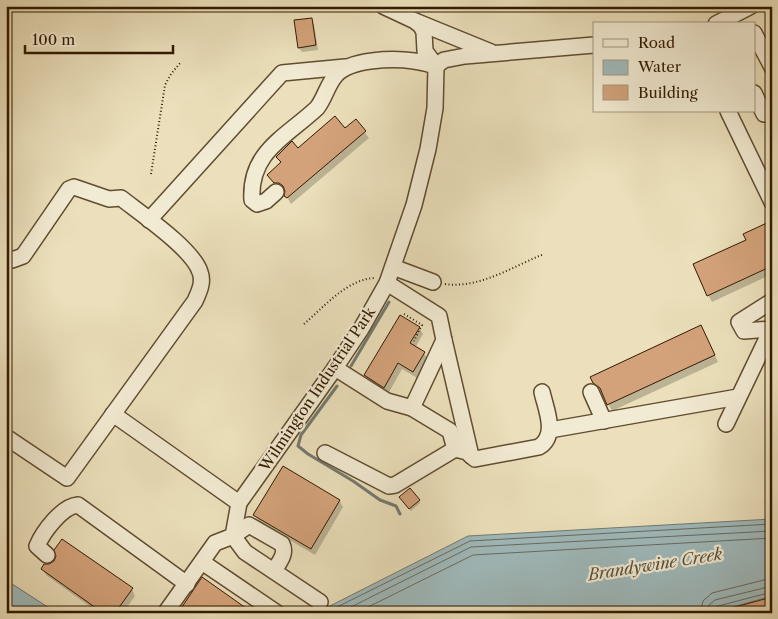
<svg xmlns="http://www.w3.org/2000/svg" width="778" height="619" font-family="'Libre Caslon Text',serif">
<rect width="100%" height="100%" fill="#ebe0bb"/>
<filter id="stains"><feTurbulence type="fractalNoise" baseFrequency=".004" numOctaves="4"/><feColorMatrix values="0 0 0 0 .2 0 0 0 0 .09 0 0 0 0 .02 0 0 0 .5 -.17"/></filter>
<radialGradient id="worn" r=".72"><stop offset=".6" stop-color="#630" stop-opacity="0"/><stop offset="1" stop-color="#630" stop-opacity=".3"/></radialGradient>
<g fill="#9fbabc" stroke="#737a71">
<polygon points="772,519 772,596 711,613 316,613 468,536"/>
<polygon points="6,580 57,613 6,613"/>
</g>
<g fill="#0003">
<polygon points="311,19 314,24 318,50 302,52 299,48"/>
<polygon points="356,121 369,138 291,204 286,195 286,191 279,189 268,175 281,164 277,157 345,130"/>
<polygon points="772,230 772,274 712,302 708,295"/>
<polygon points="419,328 423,334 415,348 424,353 428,360 417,378 402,369 388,394 369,382 365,375"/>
<polygon points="705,334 718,362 612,411 603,394 598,388 604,393"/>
<polygon points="339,500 343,507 315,555 259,522 255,515"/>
<polygon points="402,500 419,500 420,503 411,511"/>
<polygon points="55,562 132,589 135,596 123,613 99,613 46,575 43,569"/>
</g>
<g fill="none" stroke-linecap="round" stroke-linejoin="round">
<g stroke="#686a5e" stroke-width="1">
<polyline points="325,613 470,541 772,524"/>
<polyline points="339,613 471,547 772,531"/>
<polyline points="356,613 473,555 772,538"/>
<polyline points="700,613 703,601 712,593 772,578"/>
<polyline points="708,613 709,605 715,600 772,586"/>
<polyline points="714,613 715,608 718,606 772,592"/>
</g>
<g stroke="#737a71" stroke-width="3">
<polyline points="351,366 389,302"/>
<polyline points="337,386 301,435 298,446 308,454 353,481 380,500 396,506 400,514"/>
</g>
</g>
<g fill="#d3a27a" stroke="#321a01">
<polygon points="312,18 316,45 298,48 294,20"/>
<polygon points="335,116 345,128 356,119 366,131 287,198 284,196 285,191 283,186 279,183 274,183 267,175 281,162 276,157 292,141 298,148"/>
<polygon points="769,222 772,229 772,266 707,296 693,264 746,240 743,234"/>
<polygon points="400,315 420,327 410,343 425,352 413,372 398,363 384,388 364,375"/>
<polygon points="701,325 715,355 607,405 600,388 593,383 590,377"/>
<polygon points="283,466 340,500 311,549 253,515"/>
<polygon points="410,488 420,500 409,509 399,497"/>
<polygon points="62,539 133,588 115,613 103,613 41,569 44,564 49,564 54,561 56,556 54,550"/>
<polygon points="202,577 253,613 190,613 182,607"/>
<polygon points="772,597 772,613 724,613 724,610"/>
</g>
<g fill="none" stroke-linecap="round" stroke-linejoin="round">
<g stroke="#604c30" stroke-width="18">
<g id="minor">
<polyline points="383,6 415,21 421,26 424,32 425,51 436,66"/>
<polyline points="415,21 491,52"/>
<polyline points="716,24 751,6"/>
<polyline points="754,33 772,67"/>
<polyline points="436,66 444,60 465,56 594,45"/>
<polyline points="754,93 764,114 772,110"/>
<polyline points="728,111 772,202"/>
<path d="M276,192L266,201L257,204L252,200C249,152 286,137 317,108C325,98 327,85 336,75C350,59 393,58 414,61C421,62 429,64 436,66"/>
<polyline points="149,220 282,73 345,67"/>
<path d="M6,258L12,260L23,256L69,189L74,187L109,199L121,198C140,213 193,249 200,272C204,282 199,292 195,301L67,478L6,437"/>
<polyline points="393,267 433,282"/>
<polyline points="387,283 439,316 444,340 412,408"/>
<polyline points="771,329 744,331 739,322 772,301"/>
<polyline points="444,340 471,456"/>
<polyline points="591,392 604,421"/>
<polyline points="113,414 239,503"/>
<polyline points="726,424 772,328"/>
<polyline points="550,430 738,397"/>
<path d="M455,449L467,452L475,459L539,447C558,435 546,410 542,392"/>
<polyline points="325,453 389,486 395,485 455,449 450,431 412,408 387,401 335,368"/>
<polyline points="233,536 239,503 335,368 361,329 387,283 414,205 428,149 435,108 436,66"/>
<polyline points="233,536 245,552 320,602"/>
<path d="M47,555L37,546C43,532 62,506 78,505L187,584"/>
<polyline points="202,562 277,613"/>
<path d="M168,613L166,612L215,543L233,536L249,525L282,544C287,554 279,562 274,571"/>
</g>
</g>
<g stroke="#321a01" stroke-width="2" stroke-dasharray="1 2.5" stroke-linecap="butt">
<polyline points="151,174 165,85 171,74 181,62"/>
<path d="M445,284C479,289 514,266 544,254"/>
<polyline points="404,314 422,325 414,341"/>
<path d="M304,324C324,307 348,278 376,278"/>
</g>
<use href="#minor" stroke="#f2ebd3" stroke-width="15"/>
</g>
<g text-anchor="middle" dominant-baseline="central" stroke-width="4.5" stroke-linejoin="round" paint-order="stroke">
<g font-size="15" fill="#321a01" stroke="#f2ebd3">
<text transform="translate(317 389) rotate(-56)">Wilmington Industrial Park</text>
</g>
<g font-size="16" font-style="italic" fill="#585242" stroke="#f2ebd3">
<text transform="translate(655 564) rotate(-9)">Brandywine Creek</text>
</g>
</g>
<rect width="778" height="619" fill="none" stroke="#ebe0bb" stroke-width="25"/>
<rect x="8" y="8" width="763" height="604" fill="none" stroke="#321a01" stroke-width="2.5"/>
<rect x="12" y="12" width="753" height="594" fill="none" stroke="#321a01"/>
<rect x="593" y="22" width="162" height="90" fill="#f2ebd3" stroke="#a5977f"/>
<rect x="603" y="39" width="25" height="8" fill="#f2ebd3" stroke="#a5977f"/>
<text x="638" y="48" font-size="15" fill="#321a01">Road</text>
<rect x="603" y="60" width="25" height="15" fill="#9fbabc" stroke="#a5977f"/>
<text x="638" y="72" font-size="15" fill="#321a01">Water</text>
<rect x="603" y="85" width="25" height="15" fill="#d3a27a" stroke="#a5977f"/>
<text x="638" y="98" font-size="15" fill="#321a01">Building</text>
<path d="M25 45v8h148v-8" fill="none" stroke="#321a01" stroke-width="2.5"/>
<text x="32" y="45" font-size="15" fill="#321a01" stroke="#f2ebd3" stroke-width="4" paint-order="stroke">100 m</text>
<rect width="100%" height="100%" filter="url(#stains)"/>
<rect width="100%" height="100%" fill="url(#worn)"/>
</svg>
